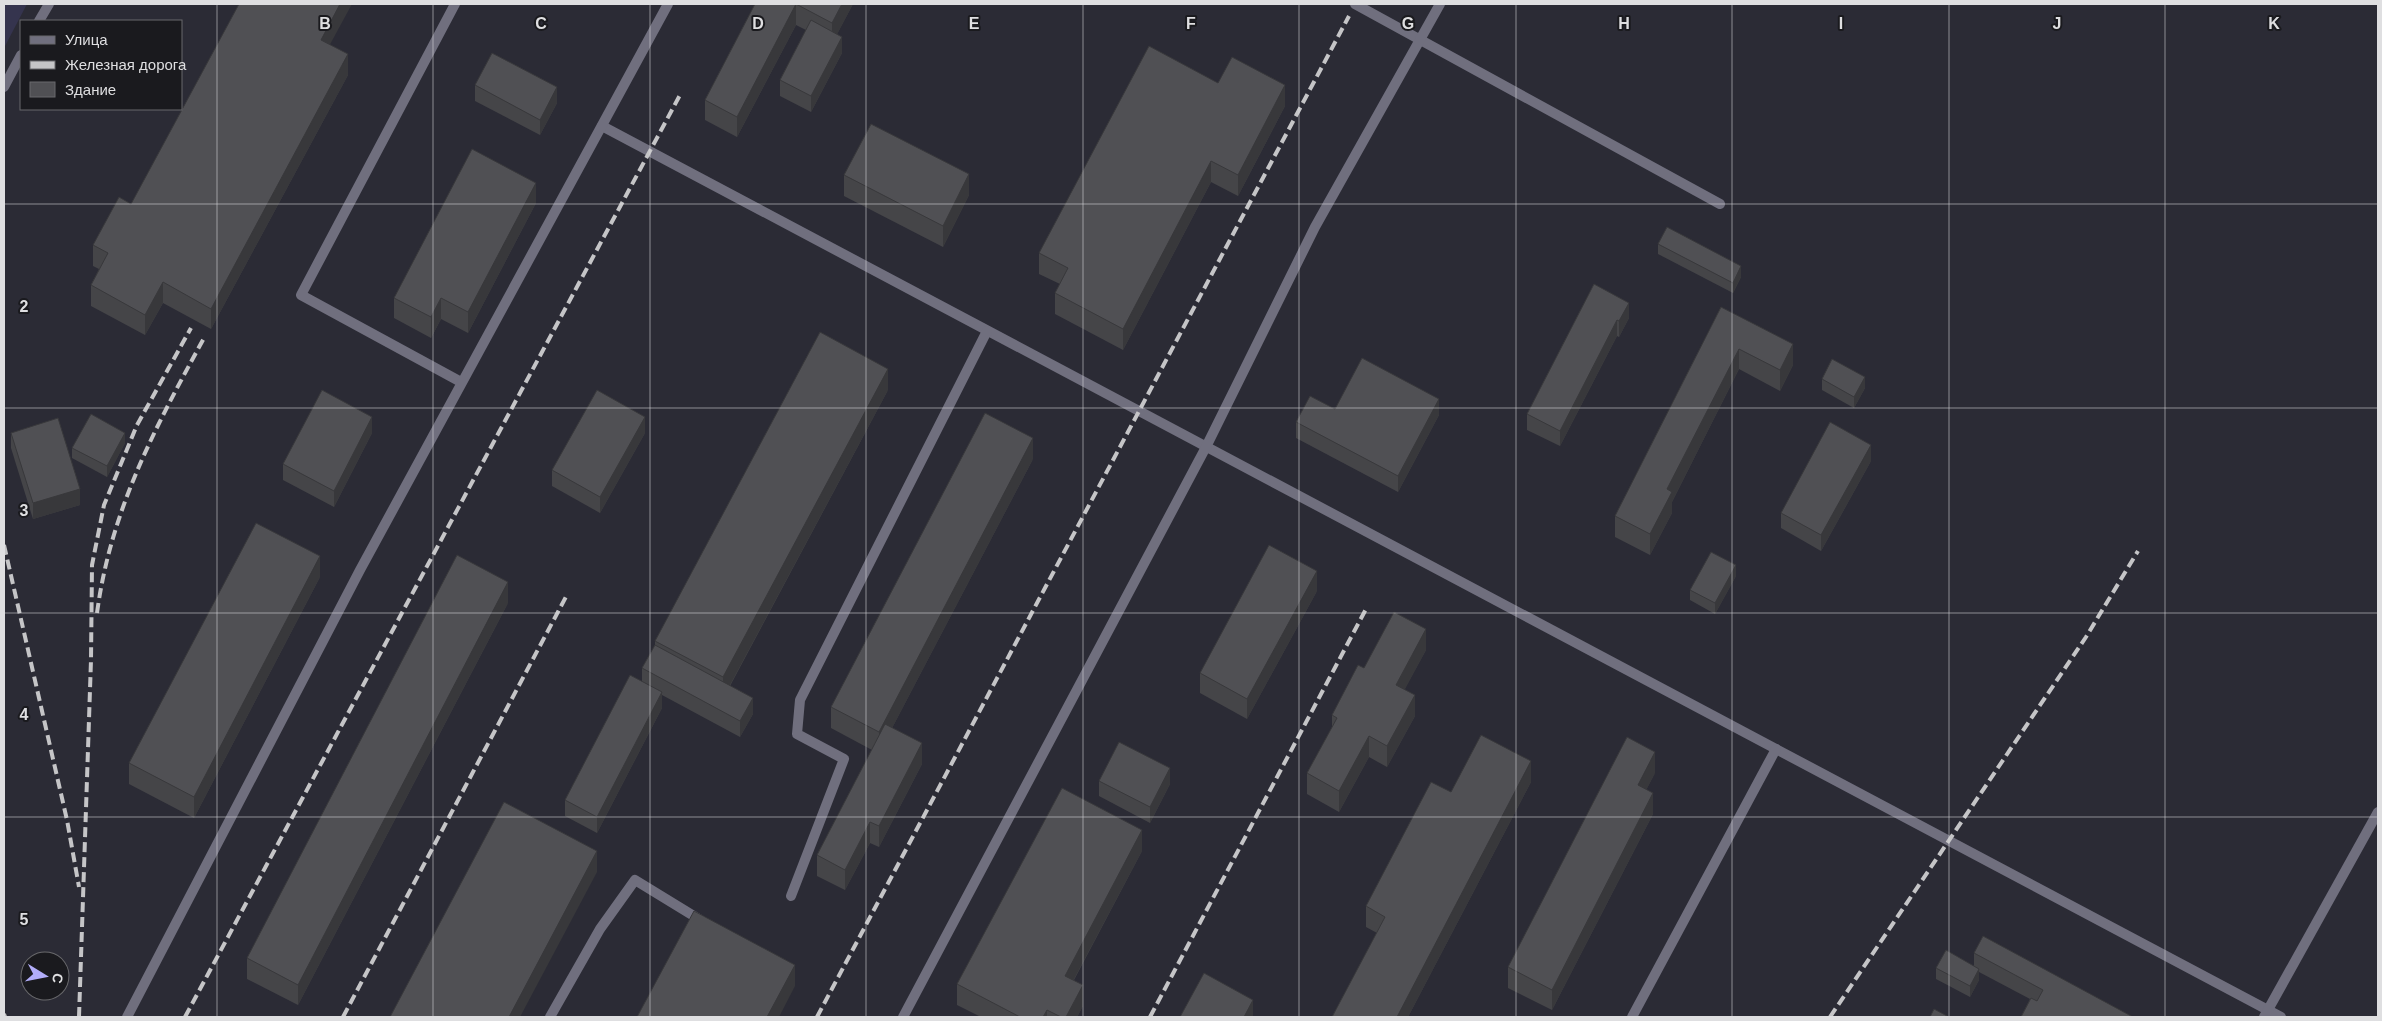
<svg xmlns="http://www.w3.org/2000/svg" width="2382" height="1021" font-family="Helvetica,sans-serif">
<rect width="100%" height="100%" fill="#242428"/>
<path fill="#2b2b35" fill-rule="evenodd" d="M4,4H2378V1017H4ZM21,21H181V109H21ZM30,961H60V991H30Z"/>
<polygon fill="#35344e" points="4,4 27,4 4,48"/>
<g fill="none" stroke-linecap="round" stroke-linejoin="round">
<g stroke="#706f7e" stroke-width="10">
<polyline points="455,4 301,295 461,382"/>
<polyline points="1355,4 1720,204"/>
<polyline points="602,126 2281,1017"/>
<polyline points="791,896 844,759 797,734 800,700 987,331"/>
<polyline points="127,1017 360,570 668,4"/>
<polyline points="550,1017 600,929 635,880 702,921"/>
<polyline points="903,1017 1206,447 1315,227 1440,4"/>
<polyline points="1632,1017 1776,749"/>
<polyline points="2264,1017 2378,812"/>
</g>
<g stroke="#706f7e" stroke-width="10">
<polyline points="39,21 49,4"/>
<polyline points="4,87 21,55"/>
</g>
<g stroke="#c5c5c7" stroke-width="4" stroke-dasharray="10 5" stroke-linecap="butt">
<polyline points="4,545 67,820 79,887"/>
<path d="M97,613C111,509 155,428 204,338"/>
<polyline points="4,1014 5,1017"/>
<polyline points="79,1017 91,660 92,565 104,505 137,425 191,328"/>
<polyline points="185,1017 680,95"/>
<polyline points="343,1017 568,593"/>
<polyline points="817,1017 1349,16"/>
<polyline points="1150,1017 1366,609"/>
<polyline points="1830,1017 2086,637 2138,551"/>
</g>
</g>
<g fill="#454548">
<polygon points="755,4 853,4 837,34 842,53 811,112 780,96 780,80 806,30 796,25 737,137 705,120 705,100"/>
<polygon points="330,45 348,75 211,329 163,303 145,335 91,306 91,285 99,269 93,266 93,245 131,204"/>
<polygon points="1218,83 1285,106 1238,196 1211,182 1123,350 1055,314 1055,293 1060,284 1039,274 1039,253"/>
<polygon points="475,85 557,103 540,135 475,101"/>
<polygon points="844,175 969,195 943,247 844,196"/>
<polygon points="536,203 468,333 441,319 431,338 394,318 394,298"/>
<polygon points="1658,244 1741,277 1733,293 1658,254"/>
<polygon points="1594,284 1629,318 1619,337 1617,336 1560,446 1527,430 1527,414"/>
<polygon points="1721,307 1793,365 1780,391 1739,369 1672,502 1672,513 1650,555 1615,537 1615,516"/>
<polygon points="1822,379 1865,388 1854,408 1822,390"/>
<polygon points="888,390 730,686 753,714 740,737 662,695 662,708 597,833 565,816 565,800 642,681 642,668 655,645 655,641"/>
<polygon points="1335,409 1439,415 1398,492 1296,438 1296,422"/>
<polygon points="11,433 80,505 33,519 11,448"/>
<polygon points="372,433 334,507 283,480 283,464"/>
<polygon points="645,433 600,513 552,486 552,470"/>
<polygon points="125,443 107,477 72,458 72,448"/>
<polygon points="1033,459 892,728 922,764 879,847 870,843 845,890 817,876 817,855 872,750 831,728 831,707"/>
<polygon points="1871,461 1821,551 1781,528 1781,513"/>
<polygon points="1736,576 1715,614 1690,600 1690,590"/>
<polygon points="320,577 194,818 129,784 129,763"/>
<polygon points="1317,591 1247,719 1200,693 1200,673"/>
<polygon points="508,603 298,1005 247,979 247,958"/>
<polygon points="1426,650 1404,690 1415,716 1387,767 1369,757 1339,812 1307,794 1307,773 1332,728 1332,715 1364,668"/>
<polygon points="1655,773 1646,790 1653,814 1552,1010 1508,988 1508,967"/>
<polygon points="1099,781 1170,784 1150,823 1099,796"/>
<polygon points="1531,782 1408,1017 1332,1017 1377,933 1366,927 1366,906 1451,792"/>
<polygon points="1142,851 1074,980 1083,1006 1077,1017 981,1017 957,1005 957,984"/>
<polygon points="1974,953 2133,1017 2021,1017 2030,999 1979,972 1979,980 1970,997 1936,979 1936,968 1974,966"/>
</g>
<g fill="#38383b">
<polygon points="340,4 352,4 321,61 321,40"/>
<polygon points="796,4 796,25 737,137 737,117"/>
<polygon points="842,4 853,4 832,44 832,23"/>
<polygon points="842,37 842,53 811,112 811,96"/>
<polygon points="348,54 348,75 211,329 211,309"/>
<polygon points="1285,85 1285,106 1238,196 1238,175"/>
<polygon points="557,87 557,103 540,135 540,120"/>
<polygon points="1211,161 1211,182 1123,350 1123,329"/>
<polygon points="969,174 969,195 943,247 943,226"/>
<polygon points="536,183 536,203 468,333 468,312"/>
<polygon points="1741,266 1741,277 1733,293 1733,283"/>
<polygon points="163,282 163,303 145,335 145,315"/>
<polygon points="441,298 441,319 431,338 431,317"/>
<polygon points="1629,303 1629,318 1619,337 1619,321"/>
<polygon points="1617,320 1617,336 1560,446 1560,431"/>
<polygon points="1793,344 1793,365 1780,391 1780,370"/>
<polygon points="1739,349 1739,369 1672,502 1672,513 1650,555 1650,534 1667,489"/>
<polygon points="888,369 888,390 723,698 723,677"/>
<polygon points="1865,377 1865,388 1854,408 1854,397"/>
<polygon points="1439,399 1439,415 1398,492 1398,476"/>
<polygon points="372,417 372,433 334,507 334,491"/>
<polygon points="645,417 645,433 600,513 600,497"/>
<polygon points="125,433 125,443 107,477 107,466"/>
<polygon points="1033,438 1033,459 879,753 879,732"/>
<polygon points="1871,445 1871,461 1821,551 1821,535"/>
<polygon points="80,489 80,505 33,519 33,503"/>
<polygon points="320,556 320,577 194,818 194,797"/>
<polygon points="1736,565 1736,576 1715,614 1715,603"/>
<polygon points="1317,571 1317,591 1247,719 1247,699"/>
<polygon points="508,582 508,603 298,1005 298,985"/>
<polygon points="1426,629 1426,650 1396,706 1396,685"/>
<polygon points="662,692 662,708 597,833 597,817"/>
<polygon points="1415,695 1415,716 1387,767 1387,746"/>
<polygon points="753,698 753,714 740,737 740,721"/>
<polygon points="1369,736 1369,757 1339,812 1339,791"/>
<polygon points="922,743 922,764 879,847 879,826"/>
<polygon points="1655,752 1655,773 1638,806 1638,785"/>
<polygon points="1531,761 1531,782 1408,1017 1397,1017"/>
<polygon points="1170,768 1170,784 1150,823 1150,807"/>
<polygon points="1653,793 1653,814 1552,1010 1552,990"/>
<polygon points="870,822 870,843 845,890 845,870"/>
<polygon points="1142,830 1142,851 1065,996 1065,976"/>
<polygon points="597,851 597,872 520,1017 509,1017"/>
<polygon points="795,965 795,986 779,1017 767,1017"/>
<polygon points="1979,969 1979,980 1970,997 1970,986"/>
<polygon points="1083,985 1083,1006 1077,1017 1066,1017"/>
<polygon points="1253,1000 1253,1017 1244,1017"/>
<polygon points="1047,1010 1047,1017 1043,1017"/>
</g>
<g fill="#505054" stroke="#38383b">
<polygon points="239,4 340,4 321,40 348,54 211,309 163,282 145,315 91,285 108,253 93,245 119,197 131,204"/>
<polygon points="755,4 796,4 737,117 705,100"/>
<polygon points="796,4 842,4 832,23"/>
<polygon points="811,20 842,37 811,96 780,80"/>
<polygon points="1149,46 1218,83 1232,57 1285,85 1238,175 1211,161 1123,329 1055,293 1068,268 1039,253"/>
<polygon points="492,53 557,87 540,120 475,85"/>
<polygon points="871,124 969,174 943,226 844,175"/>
<polygon points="472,149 536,183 468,312 441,298 431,317 394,298"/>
<polygon points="1667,227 1741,266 1733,283 1658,244"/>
<polygon points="1594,284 1629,303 1619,321 1617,320 1560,431 1527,414"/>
<polygon points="1721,307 1793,344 1780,370 1739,349 1667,489 1672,492 1650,534 1615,516"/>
<polygon points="820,332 888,369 723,677 655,641"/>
<polygon points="1362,358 1439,399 1398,476 1296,422 1310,396 1335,409"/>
<polygon points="1832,359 1865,377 1854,397 1822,379"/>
<polygon points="322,390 372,417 334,491 283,464"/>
<polygon points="597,390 645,417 600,497 552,470"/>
<polygon points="985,413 1033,438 879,732 831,707"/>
<polygon points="91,414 125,433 107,466 72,448"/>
<polygon points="58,418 80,489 33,503 11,433"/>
<polygon points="1830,422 1871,445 1821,535 1781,513"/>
<polygon points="256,523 320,556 194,797 129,763"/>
<polygon points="1269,545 1317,571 1247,699 1200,673"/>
<polygon points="1711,552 1736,565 1715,603 1690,590"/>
<polygon points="457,555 508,582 298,985 247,958"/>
<polygon points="1394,612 1426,629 1396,685 1415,695 1387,746 1369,736 1339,791 1307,773 1337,718 1332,715 1358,665 1364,668"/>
<polygon points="655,645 753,698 740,721 642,668"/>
<polygon points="630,675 662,692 597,817 565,800"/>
<polygon points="885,724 922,743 879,826 870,822 845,870 817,855"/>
<polygon points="1481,735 1531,761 1397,1017 1332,1017 1385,917 1366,906 1431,782 1451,792"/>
<polygon points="1627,737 1655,752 1638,785 1653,793 1552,990 1508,967"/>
<polygon points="1119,742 1170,768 1150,807 1099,781"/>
<polygon points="1062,788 1142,830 1065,976 1083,985 1066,1017 1061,1017 1047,1010 1043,1017 1020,1017 957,984"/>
<polygon points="504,802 597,851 509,1017 390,1017"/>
<polygon points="694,911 795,965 767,1017 637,1017"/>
<polygon points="1983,936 2133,1017 2021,1017 2031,998 2037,1001 2043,990 1974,953"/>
<polygon points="1946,950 1979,969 1970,986 1936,968"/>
<polygon points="1204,973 1253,1000 1244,1017 1180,1017"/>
<polygon points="1934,1009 1949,1017 1930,1017"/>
</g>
<path fill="none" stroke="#dfdfe1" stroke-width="1" stroke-opacity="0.55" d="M217,4V1017M433,4V1017M650,4V1017M866,4V1017M1083,4V1017M1299,4V1017M1516,4V1017M1732,4V1017M1949,4V1017M2165,4V1017M4,204H2378M4,408H2378M4,613H2378M4,817H2378"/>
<g font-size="16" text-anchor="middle" font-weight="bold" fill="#dfdfe1" stroke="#1a1a1e" stroke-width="4" stroke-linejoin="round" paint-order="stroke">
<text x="325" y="29">B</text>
<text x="541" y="29">C</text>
<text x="758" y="29">D</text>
<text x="974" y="29">E</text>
<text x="1191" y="29">F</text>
<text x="1408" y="29">G</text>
<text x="1624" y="29">H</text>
<text x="1841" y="29">I</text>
<text x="2057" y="29">J</text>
<text x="2274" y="29">K</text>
<text x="24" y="312">2</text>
<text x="24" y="516">3</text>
<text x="24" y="720">4</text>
<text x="24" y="925">5</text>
</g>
<rect width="2382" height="1021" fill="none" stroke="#dfdfe1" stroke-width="10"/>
<rect x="20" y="20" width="162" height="90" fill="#1a1a1e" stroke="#69696c"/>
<rect x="30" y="36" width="25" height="8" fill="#706f7e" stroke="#69696c"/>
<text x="65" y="45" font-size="15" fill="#dfdfe1">Улица</text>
<rect x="30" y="61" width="25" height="8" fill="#c5c5c7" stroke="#69696c"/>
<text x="65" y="70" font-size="15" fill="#dfdfe1">Железная дорога</text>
<rect x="30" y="82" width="25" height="15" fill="#505054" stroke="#69696c"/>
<text x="65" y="95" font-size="15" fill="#dfdfe1">Здание</text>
<g transform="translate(45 976) rotate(100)"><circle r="24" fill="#1a1a1e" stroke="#69696c"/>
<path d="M0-4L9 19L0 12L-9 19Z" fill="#b2adf9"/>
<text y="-8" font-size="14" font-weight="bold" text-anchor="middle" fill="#dfdfe1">С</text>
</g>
</svg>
